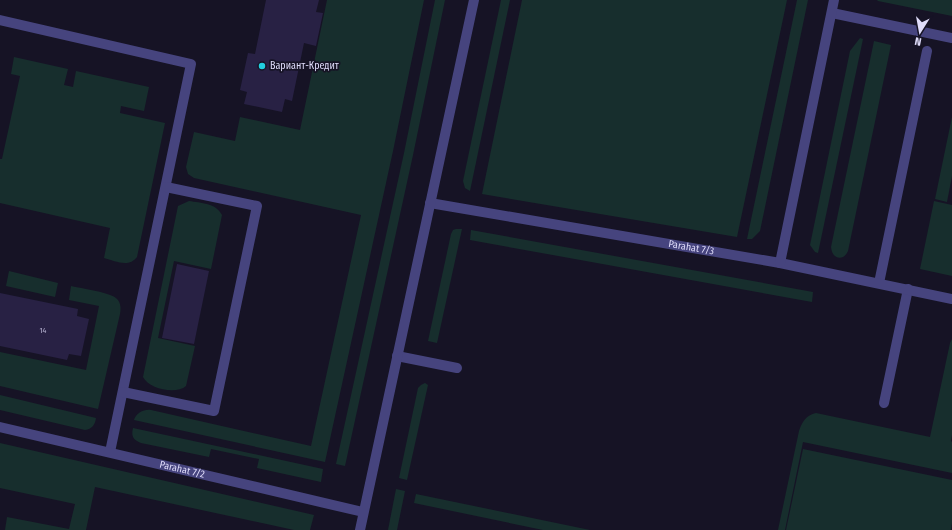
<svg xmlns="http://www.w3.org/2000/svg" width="952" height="530" font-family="'Fira Sans Condensed',sans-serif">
<rect width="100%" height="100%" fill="#161325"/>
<g fill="#172e2d">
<path d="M327,0H424L393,151L325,462L134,420C136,413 144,409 151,410L311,446L361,215L194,178L188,174L186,167L194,132L235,141L240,117L300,130Z"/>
<polygon points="435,0 445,0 413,155 345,466 336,464 404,153"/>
<polygon points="501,0 510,0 470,191 465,188 463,181"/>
<polygon points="522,0 787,0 737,237 482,194"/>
<polygon points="797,0 808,0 760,231 752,239 747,239"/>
<polygon points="877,0 952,0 952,16 878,1"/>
<polygon points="860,38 863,39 818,253 815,252 810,245 850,51"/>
<path d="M874,41L891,45L848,251C843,262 832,259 831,247Z"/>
<path d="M14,57L68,69L64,85L73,87L76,71L149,87L144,111L121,106L120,113L165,123L137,257C129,268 115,261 104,258L110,228L0,203V159H2L20,76L11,74Z"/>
<polygon points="952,117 952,176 947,202 935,199"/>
<path d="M189,201C201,203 216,203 222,215L211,269L174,261L158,338L195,346L186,386C176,395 149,389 143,377L178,206Z"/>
<polygon points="934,201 952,205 952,276 920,269"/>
<polygon points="456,229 462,229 437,343 428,341 451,234 453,230"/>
<polygon points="471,230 813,292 812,302 470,240"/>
<polygon points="9,271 58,283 55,297 6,286"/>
<path d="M71,286C80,288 113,293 117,299C121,303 121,309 120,314L98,409L0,386V352L86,370L99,306L69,300Z"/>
<path d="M952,339V435L951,441L952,442V473L803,442L785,530H778L799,431C802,422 806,415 816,413L930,437L950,343Z"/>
<polygon points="425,383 428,385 407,480 399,478 418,388 421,385"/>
<path d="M0,395L96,418C95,425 92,429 85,430L0,410Z"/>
<path d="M133,428L323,469L321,482L257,468L259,459L211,449L209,457L141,443C133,440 131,436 133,428Z"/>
<polygon points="0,443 314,515 310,530 294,530 95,487 86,530 5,530 7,517 69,529 75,504 0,488"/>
<polygon points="803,449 952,480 952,523 951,530 786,530"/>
<polygon points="396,489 405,491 397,530 388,530"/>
<polygon points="416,494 590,530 543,530 414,503"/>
</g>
<g fill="#282144">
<polygon points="266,0 319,0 316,12 323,13 316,46 304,43 292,101 285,99 282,112 244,104 247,92 240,90 248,53 255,54"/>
<polygon points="177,264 209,271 194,344 162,338"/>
<polygon points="0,293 78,309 77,316 89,319 81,356 69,354 67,360 0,346"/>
</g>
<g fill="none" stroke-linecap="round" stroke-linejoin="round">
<g stroke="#46447e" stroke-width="10">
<polyline points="0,20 191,64 110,452"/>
<polyline points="879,283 927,51"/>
<polyline points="397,356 457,368"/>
<polyline points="123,392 214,411 257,206 166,187"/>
<polyline points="884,403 908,289"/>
</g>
<g stroke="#46447e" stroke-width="10">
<polyline points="832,13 952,38"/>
<path id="s1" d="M430,203L780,263L952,299"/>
<polyline points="780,263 834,0"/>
<path id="s2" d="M0,427L363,512"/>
<polyline points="360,530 474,0"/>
</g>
</g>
<circle fill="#22cfe0" stroke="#161325" stroke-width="1.5" cx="262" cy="66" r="4"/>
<g text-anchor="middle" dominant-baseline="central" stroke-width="3.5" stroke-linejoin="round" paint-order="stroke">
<g font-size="8" fill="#b1adcc">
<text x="43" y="330">14</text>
</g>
<g font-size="10" fill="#dfdcfa" stroke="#161325" text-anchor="start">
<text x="270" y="66">Вариант-Кредит</text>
</g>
<g font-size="10" fill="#dfdcfa" stroke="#161325">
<text stroke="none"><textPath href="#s1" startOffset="265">Parahat 7/3</textPath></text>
<text stroke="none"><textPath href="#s2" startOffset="187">Parahat 7/2</textPath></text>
</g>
</g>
<g transform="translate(920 32) rotate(191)" stroke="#161325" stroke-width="3" paint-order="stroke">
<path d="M0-3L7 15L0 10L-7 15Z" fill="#dfdcfa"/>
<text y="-6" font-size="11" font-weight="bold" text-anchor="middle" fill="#dfdcfa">N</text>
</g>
</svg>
